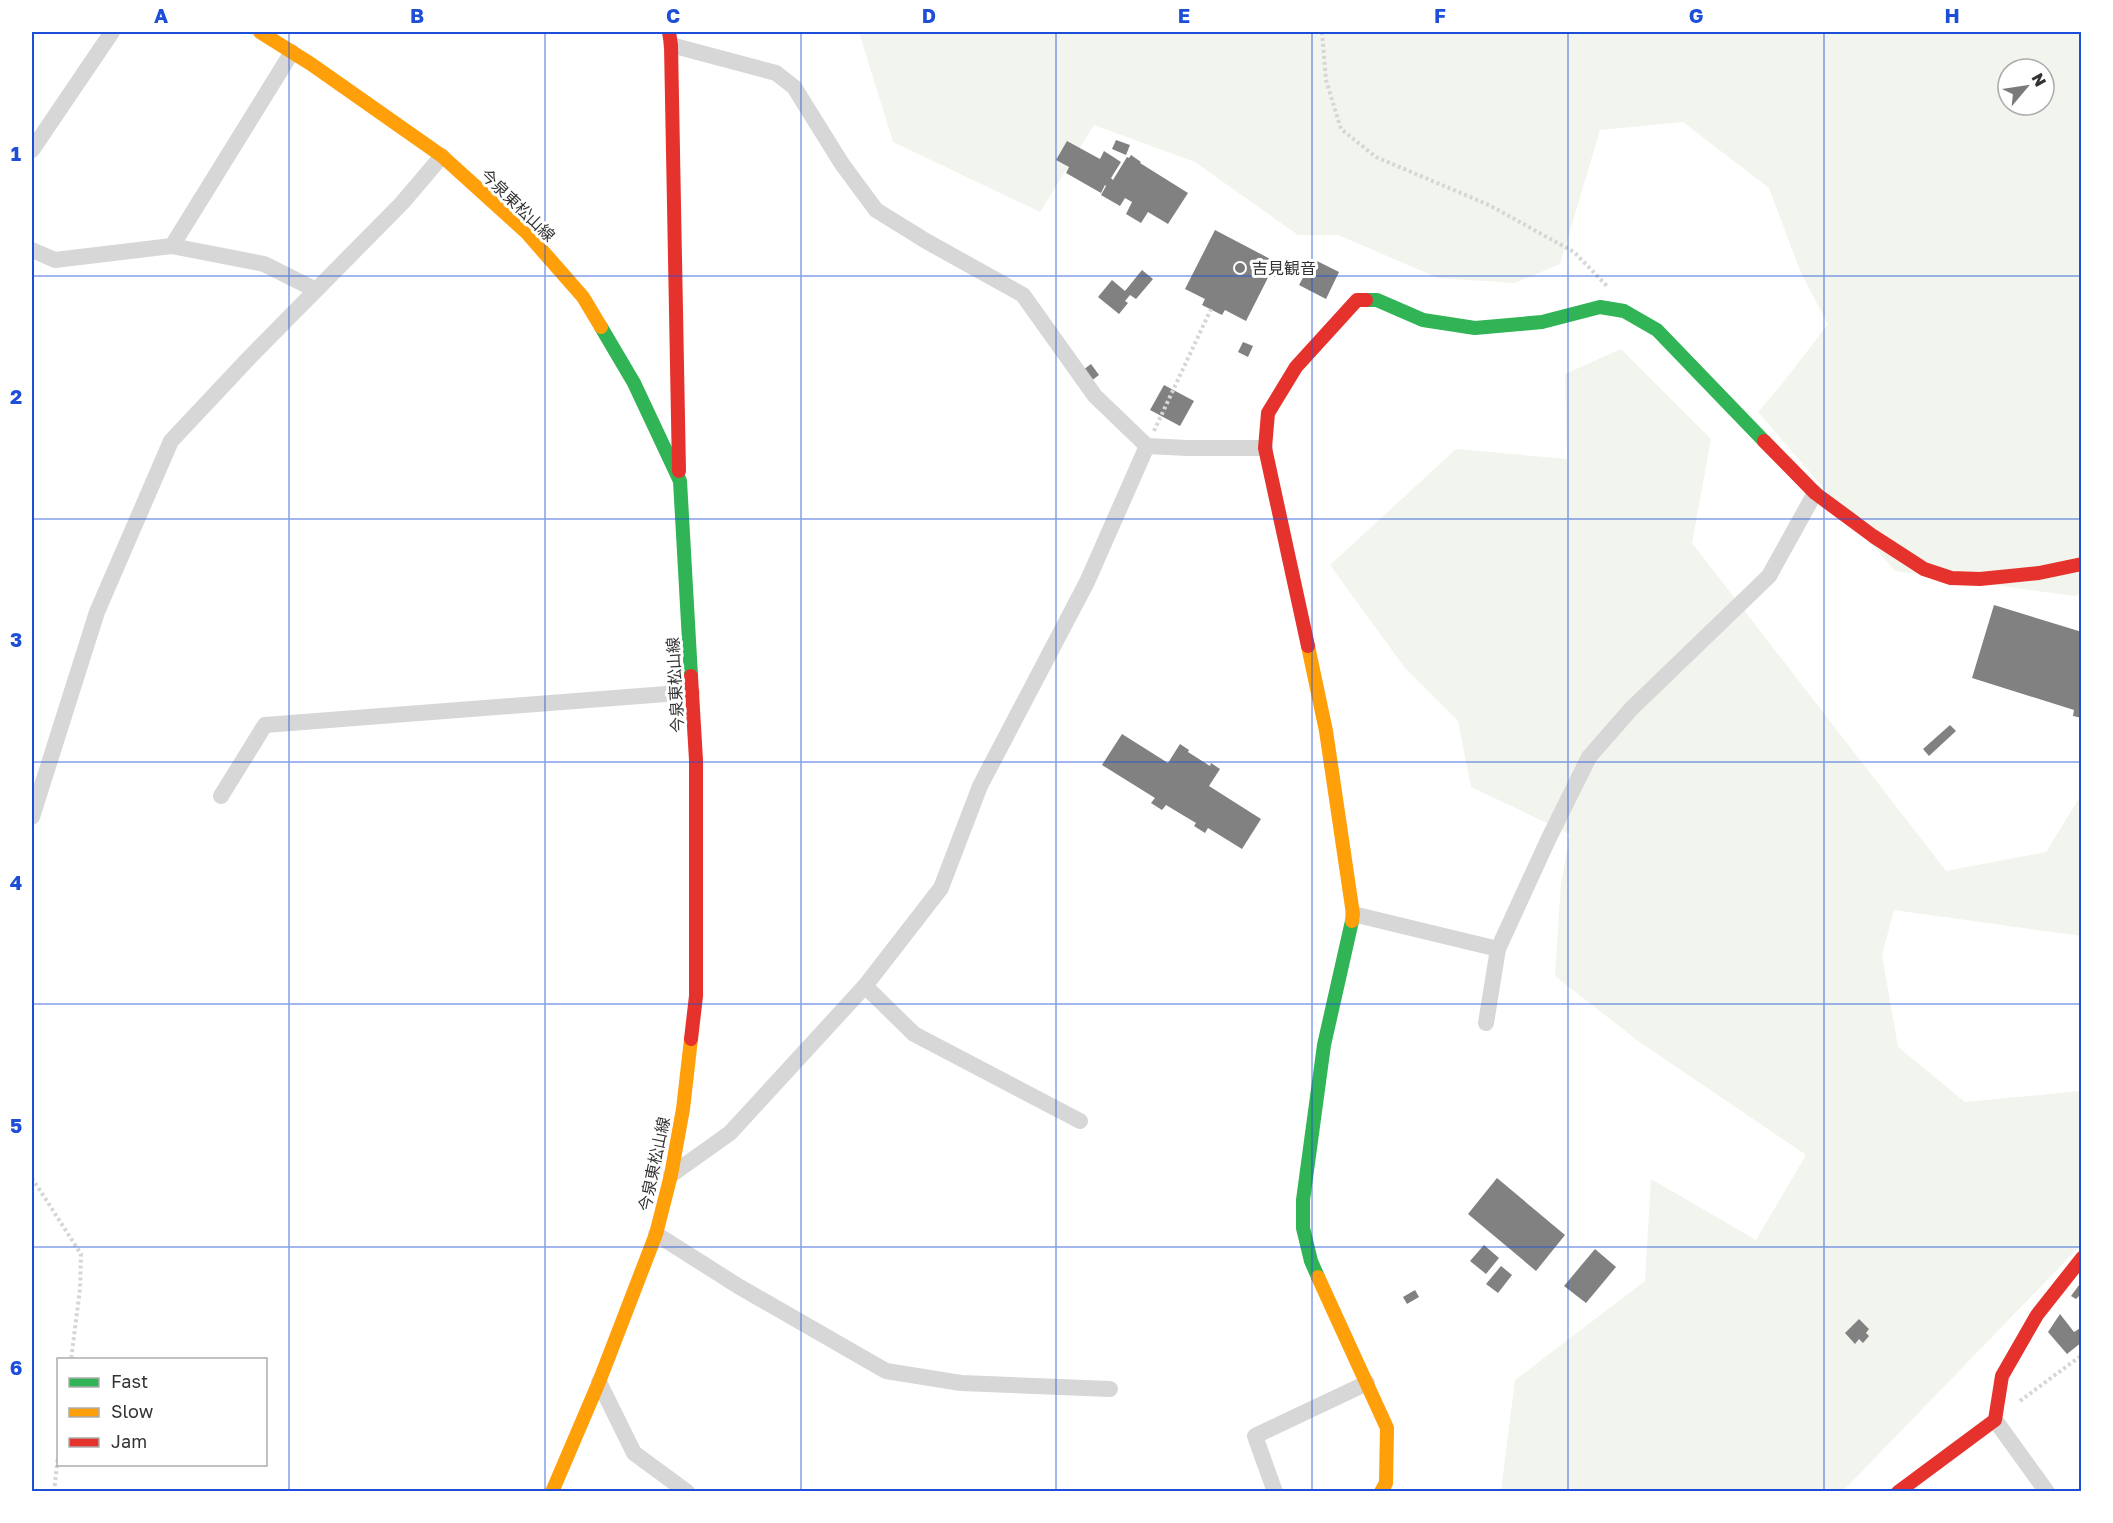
<svg xmlns="http://www.w3.org/2000/svg" width="2113" height="1523" font-family="'Golos Text','Noto Sans JP',sans-serif">
<rect width="100%" height="100%" fill="#fff"/>
<g fill="#f1f5ed" fill-rule="evenodd">
<path d="M859,32H2081V594L2074,596L1895,571L1758,412L1782,384L1828,324L1801,273L1769,188L1683,122L1600,130L1560,264L1515,283L1438,278L1338,235H1298L1195,162L1094,125L1040,212L893,142ZM2008,69H2044V105H2008Z"/>
<polygon points="1621,349 1711,439 1692,543 1946,871 2046,852 2081,795 2081,936 1894,910 1882,955 1898,1047 1965,1102 2081,1091 2081,1245 1843,1491 1501,1491 1515,1380 1645,1281 1651,1179 1756,1240 1806,1155 1638,1041 1555,976 1561,883 1570,834 1471,787 1458,721 1405,668 1330,565 1456,449 1567,459 1565,374"/>
</g>
<g fill="#818181">
<polygon points="1116,140 1130,145 1126,155 1112,149"/>
<polygon points="1067,141 1100,159 1104,151 1121,162 1111,178 1113,180 1127,157 1129,158 1131,155 1141,162 1140,163 1188,193 1168,224 1148,212 1141,223 1126,214 1132,202 1125,198 1120,206 1101,195 1106,186 1105,185 1101,193 1066,173 1069,167 1056,160"/>
<polygon points="1215,230 1276,262 1246,321 1225,310 1222,315 1202,305 1205,299 1185,289"/>
<polygon points="1313,259 1339,272 1326,299 1299,285"/>
<polygon points="1142,270 1153,279 1136,299 1130,295 1125,301 1128,303 1119,314 1098,297 1112,280 1125,291"/>
<polygon points="1243,342 1253,346 1248,357 1238,352"/>
<polygon points="1091,364 1099,375 1091,381 1083,370"/>
<polygon points="1164,385 1194,401 1180,426 1150,410"/>
<polygon points="1994,605 2082,632 2082,718 2073,716 2074,710 1972,678"/>
<polygon points="1950,725 1956,731 1929,756 1923,749"/>
<polygon points="1122,734 1168,763 1180,744 1189,750 1188,752 1210,766 1211,763 1220,769 1209,786 1261,819 1242,849 1208,828 1205,833 1194,826 1196,823 1166,805 1162,810 1151,803 1155,798 1102,765"/>
<polygon points="1497,1178 1565,1235 1536,1271 1468,1214"/>
<polygon points="1484,1245 1499,1258 1486,1274 1470,1261"/>
<polygon points="1595,1249 1616,1267 1586,1303 1564,1286"/>
<polygon points="1501,1266 1512,1275 1498,1293 1486,1284"/>
<polygon points="2082,1281 2082,1297 2079,1296 2076,1299 2071,1296"/>
<polygon points="1415,1290 1419,1297 1407,1304 1403,1297"/>
<polygon points="2060,1314 2074,1332 2082,1327 2082,1342 2067,1354 2048,1332"/>
<polygon points="1859,1319 1869,1329 1866,1333 1869,1336 1863,1343 1859,1339 1855,1344 1845,1333"/>
</g>
<g fill="none" stroke-linecap="round" stroke-linejoin="round">
<g stroke="#d6d6d6" stroke-width="4" stroke-dasharray="3 3" stroke-linecap="butt">
<polyline points="1322,32 1326,80 1341,129 1376,157 1489,205 1574,252 1607,286"/>
<polyline points="1154,431 1211,309"/>
<polyline points="32,1178 81,1254 80,1289 71,1360"/>
<polyline points="2020,1401 2082,1355"/>
<polyline points="54,1492 58,1456"/>
</g>
<g stroke="#d7d7d7" stroke-width="16">
<polyline points="671,45 776,73 794,87 842,164 876,210 926,241 1023,295 1095,396 1147,446 1187,448 1265,448"/>
<polyline points="32,150 112,32"/>
<polyline points="172,246 292,52"/>
<polyline points="32,250 55,260 172,246 264,264 316,290"/>
<polyline points="221,796 265,725 692,692"/>
<polyline points="32,817 97,612 171,441 249,358 402,203 442,156"/>
<polyline points="1353,914 1498,949 1548,840 1589,757 1631,709 1769,576 1815,493"/>
<polyline points="865,986 914,1034 1080,1121"/>
<polyline points="1486,1023 1498,949"/>
<polyline points="671,1175 730,1133 865,986 941,888 980,786 1087,582 1147,446"/>
<polyline points="656,1234 738,1286 886,1371 961,1383 1110,1389"/>
<polyline points="599,1382 634,1453 687,1492"/>
<polyline points="1995,1420 2047,1492"/>
<polyline points="1275,1492 1255,1436 1367,1383"/>
</g>
<g stroke="#30b455" stroke-width="14">
<polyline points="1366,300 1377,300 1423,320 1475,328 1542,322 1600,307 1624,311 1657,330 1764,441"/>
<polyline points="601,327 634,383 680,481 691,676"/>
<polyline points="1318,1277 1311,1261 1303,1228 1303,1200 1324,1045 1352,921"/>
</g>
<g stroke="#ff9f0a" stroke-width="14">
<polyline points="260,32 311,64 442,156 526,232 583,297 601,327"/>
<polyline points="1308,646 1326,731 1353,914 1352,921"/>
<polyline points="1318,1277 1387,1428 1386,1483 1381,1492"/>
<polyline points="552,1492 599,1382 656,1234 671,1175 683,1109 691,1039"/>
</g>
<g stroke="#e5322d" stroke-width="14">
<polyline points="669,32 671,45 679,471"/>
<polyline points="1764,441 1815,493 1873,536 1924,569 1951,578 1980,579 2039,573 2082,564"/>
<polyline points="1308,646 1265,448 1268,413 1296,367 1357,300 1366,300"/>
<polyline points="691,1039 696,996 696,760 691,676"/>
<polyline points="1898,1492 1995,1420 2002,1376 2037,1315 2082,1258"/>
</g>
</g>
<path fill="none" stroke="#1d4ed8" stroke-width="1.5" stroke-opacity="0.55" d="M289,32V1492M545,32V1492M801,32V1492M1056,32V1492M1312,32V1492M1568,32V1492M1824,32V1492M32,276H2082M32,519H2082M32,762H2082M32,1004H2082M32,1247H2082"/>
<circle fill="#7a7a7a" stroke="#fff" stroke-width="2" cx="1240" cy="268" r="6"/>
<g text-anchor="middle" dominant-baseline="central" stroke-width="6" stroke-linejoin="round" paint-order="stroke">
<g font-size="16" fill="#333" stroke="#fff">
<text transform="translate(518 205) rotate(44)">今泉東松山線</text>
<text transform="translate(675 685) rotate(-93)">今泉東松山線</text>
<text transform="translate(654 1164) rotate(-78)">今泉東松山線</text>
</g>
<g font-size="16" fill="#333" stroke="#fff" text-anchor="start">
<text x="1252" y="268">吉見観音</text>
</g>
</g>
<rect width="2113" height="1523" fill="none" stroke="#ffffff" stroke-width="66"/>
<rect x="57" y="1358" width="210" height="108" fill="#ffffff" stroke="#adadad" stroke-width="1.5"/>
<rect x="69" y="1378" width="30" height="9" fill="#30b455" stroke="#adadad" stroke-width="1.5"/>
<text x="111" y="1388" font-size="18" fill="#333333">Fast</text>
<rect x="69" y="1408" width="30" height="9" fill="#ff9f0a" stroke="#adadad" stroke-width="1.5"/>
<text x="111" y="1418" font-size="18" fill="#333333">Slow</text>
<rect x="69" y="1438" width="30" height="9" fill="#e5322d" stroke="#adadad" stroke-width="1.5"/>
<text x="111" y="1448" font-size="18" fill="#333333">Jam</text>
<g transform="translate(2026 87) rotate(61)"><circle r="28" fill="#ffffff" stroke="#adadad" stroke-width="1.5"/>
<path d="M0-4.5L10 22L0 15L-10 22Z" fill="#7a7a7a"/>
<text y="-9" font-size="16" font-weight="bold" text-anchor="middle" fill="#333333">N</text>
</g>
<rect x="33" y="33" width="2047" height="1457" fill="none" stroke="#1d4ed8" stroke-width="2"/>
<g font-size="20" text-anchor="middle" font-weight="bold" fill="#1d4ed8">
<text x="161" y="23">A</text>
<text x="417" y="23">B</text>
<text x="673" y="23">C</text>
<text x="929" y="23">D</text>
<text x="1184" y="23">E</text>
<text x="1440" y="23">F</text>
<text x="1696" y="23">G</text>
<text x="1952" y="23">H</text>
<text x="16" y="161">1</text>
<text x="16" y="404">2</text>
<text x="16" y="647">3</text>
<text x="16" y="890">4</text>
<text x="16" y="1133">5</text>
<text x="16" y="1375">6</text>
</g>
</svg>
